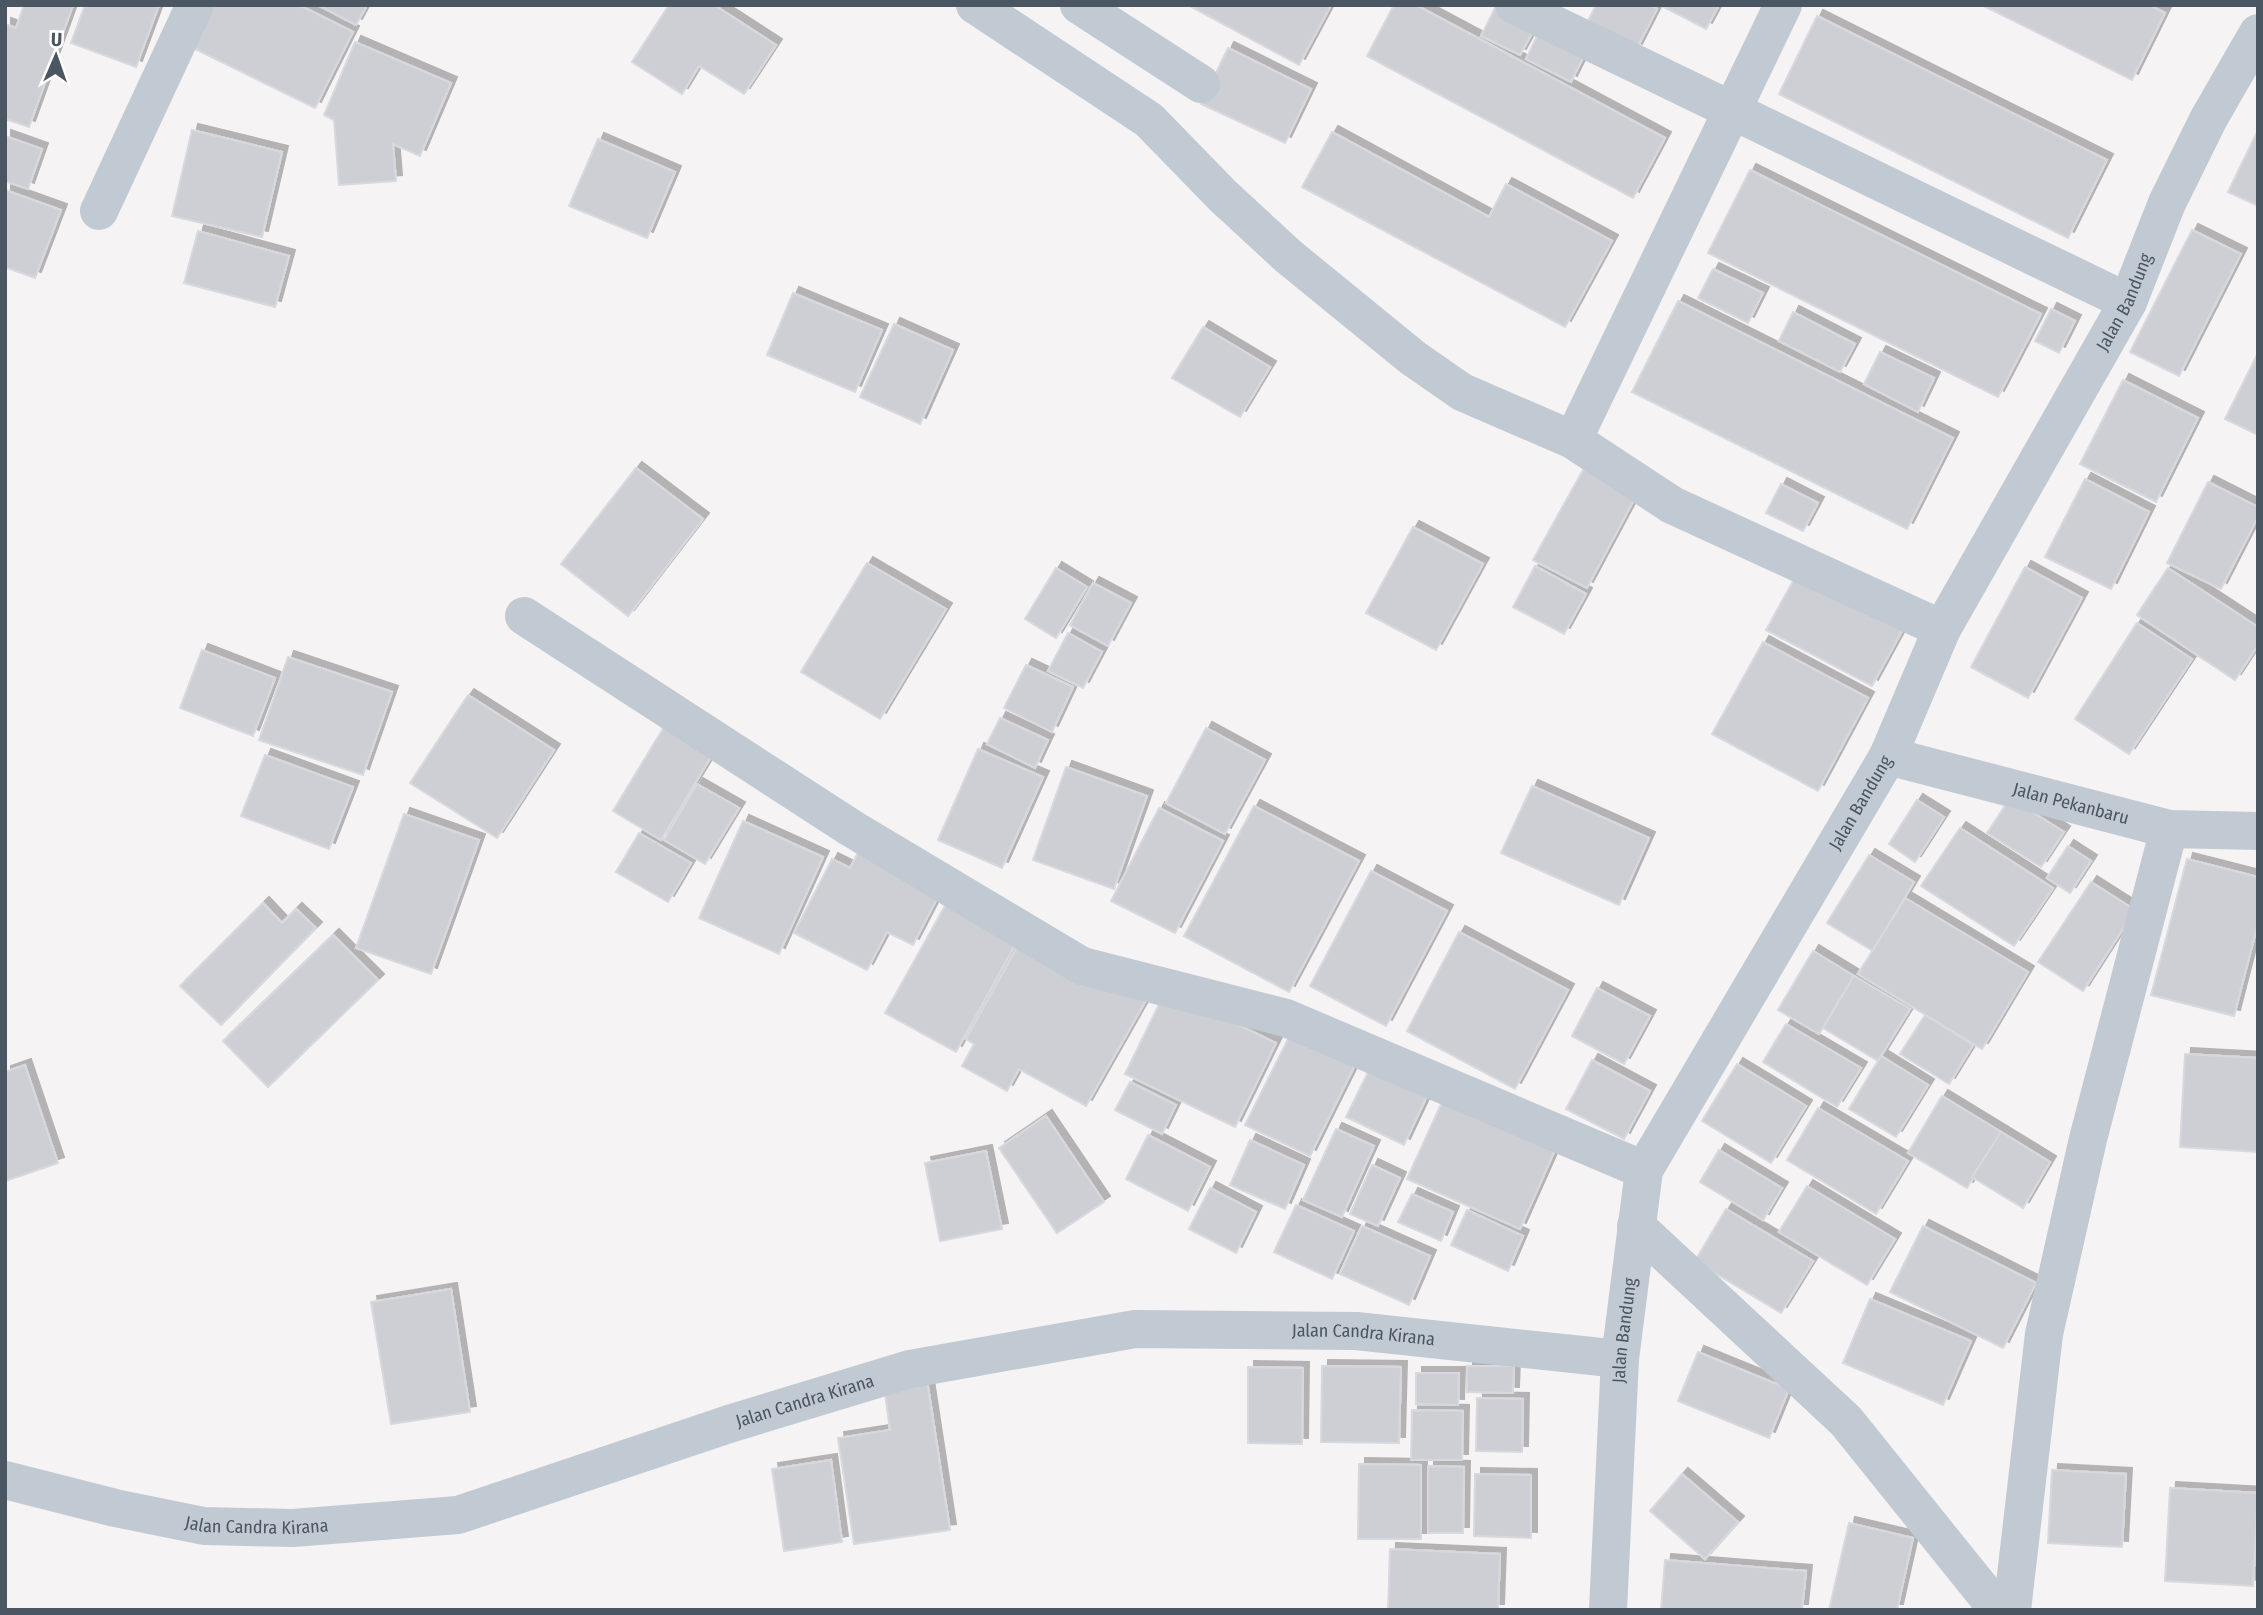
<svg xmlns="http://www.w3.org/2000/svg" width="2263" height="1615" font-family="'Fira Sans Condensed',sans-serif">
<defs>
<filter id="shadow"><feDropShadow dx="6" dy="-6" stdDeviation="0" flood-color="#0004"/></filter>
</defs>
<rect width="100%" height="100%" fill="#f5f3f3"/>
<g fill="#cdcfd5" stroke="#d7d9de" stroke-width="2" filter="url(#shadow)">
<polygon points="24,5 73,5 29,127 5,119 5,24 16,28"/>
<polygon points="85,5 159,5 136,67 71,43"/>
<polygon points="209,5 299,5 353,32 315,108 189,46"/>
<polygon points="318,5 367,5 356,25"/>
<polygon points="669,5 714,5 776,45 744,94 699,66 682,94 632,62"/>
<polygon points="1188,5 1331,5 1299,65"/>
<polygon points="1394,5 1416,5 1665,138 1633,198 1367,56"/>
<polygon points="1596,5 1650,5 1657,9 1636,50 1586,25"/>
<polygon points="1660,5 1719,5 1706,29"/>
<polygon points="1982,5 2149,5 2165,13 2132,80"/>
<polygon points="1495,8 1535,28 1520,55 1481,36"/>
<polygon points="1817,16 2107,160 2068,238 1779,94"/>
<polygon points="1537,36 1583,58 1571,82 1526,59"/>
<polygon points="355,42 451,83 420,156 393,144 396,181 339,185 334,120 324,115"/>
<polygon points="1228,48 1311,89 1285,143 1201,104"/>
<polygon points="192,130 282,152 262,237 172,216"/>
<polygon points="2258,130 2258,206 2228,192"/>
<polygon points="1332,132 1489,217 1506,184 1612,241 1565,327 1302,187"/>
<polygon points="5,136 42,149 28,189 5,181"/>
<polygon points="598,139 675,172 647,238 569,206"/>
<polygon points="1750,170 2041,314 1998,397 1708,253"/>
<polygon points="5,190 61,210 35,278 5,267"/>
<polygon points="2192,230 2241,254 2179,376 2130,352"/>
<polygon points="198,231 289,256 275,307 184,283"/>
<polygon points="1713,269 1763,293 1748,323 1698,298"/>
<polygon points="793,293 882,330 855,392 767,355"/>
<polygon points="1678,301 1953,438 1907,529 1632,392"/>
<polygon points="2051,309 2075,321 2059,353 2035,341"/>
<polygon points="1793,312 1855,344 1840,372 1779,341"/>
<polygon points="894,324 953,350 920,424 860,397"/>
<polygon points="1203,327 1270,367 1240,417 1172,378"/>
<polygon points="1880,352 1934,378 1918,412 1864,384"/>
<polygon points="2258,353 2258,435 2225,419"/>
<polygon points="2123,380 2198,418 2156,502 2080,464"/>
<polygon points="636,468 703,519 628,616 561,564"/>
<polygon points="1584,468 1636,496 1587,588 1533,560"/>
<polygon points="2085,479 2149,512 2111,589 2045,557"/>
<polygon points="2208,482 2258,507 2258,517 2221,589 2167,563"/>
<polygon points="1781,484 1818,503 1803,531 1766,513"/>
<polygon points="1413,527 1483,564 1436,650 1366,613"/>
<polygon points="867,563 946,609 880,719 801,672"/>
<polygon points="1535,566 1586,594 1564,634 1513,607"/>
<polygon points="2025,567 2082,598 2028,698 1971,667"/>
<polygon points="1056,568 1087,587 1056,638 1025,619"/>
<polygon points="2168,568 2258,627 2258,645 2235,680 2137,615"/>
<polygon points="1798,572 1903,629 1872,686 1766,630"/>
<polygon points="1093,583 1131,603 1108,646 1070,625"/>
<polygon points="2137,623 2192,659 2129,754 2075,719"/>
<polygon points="1068,633 1102,652 1083,688 1048,671"/>
<polygon points="1763,642 1868,698 1818,791 1712,734"/>
<polygon points="202,650 275,678 253,736 180,708"/>
<polygon points="288,657 392,692 363,775 259,740"/>
<polygon points="1026,665 1073,687 1052,732 1004,708"/>
<polygon points="468,695 554,750 497,838 410,783"/>
<polygon points="1000,718 1048,740 1035,768 987,744"/>
<polygon points="667,722 715,750 661,840 613,811"/>
<polygon points="1206,728 1265,760 1225,834 1166,803"/>
<polygon points="978,749 1043,777 1002,868 938,840"/>
<polygon points="265,755 353,787 329,849 241,816"/>
<polygon points="1066,767 1147,796 1114,889 1033,860"/>
<polygon points="697,784 739,808 705,864 664,840"/>
<polygon points="1532,786 1649,838 1619,905 1501,853"/>
<polygon points="2010,798 2064,832 2041,867 1987,833"/>
<polygon points="1917,800 1944,817 1915,862 1889,844"/>
<polygon points="1254,806 1359,861 1289,992 1184,936"/>
<polygon points="1159,808 1223,841 1175,933 1111,901"/>
<polygon points="404,814 479,840 431,974 356,948"/>
<polygon points="743,821 823,857 779,954 699,918"/>
<polygon points="1960,828 2053,888 2014,946 1921,886"/>
<polygon points="639,833 691,863 668,902 616,872"/>
<polygon points="863,843 944,885 913,945 887,932 867,970 794,933 832,859 850,868"/>
<polygon points="2068,846 2091,861 2070,893 2047,878"/>
<polygon points="1869,855 1914,882 1873,951 1827,923"/>
<polygon points="2187,859 2258,877 2258,923 2234,1016 2151,995"/>
<polygon points="1371,871 1447,911 1386,1026 1310,986"/>
<polygon points="2091,882 2135,910 2083,991 2038,962"/>
<polygon points="951,895 1021,934 956,1052 885,1013"/>
<polygon points="1905,898 2028,972 1982,1049 1858,974"/>
<polygon points="263,903 282,923 296,909 316,928 221,1025 180,986"/>
<polygon points="1459,932 1568,990 1515,1089 1407,1031"/>
<polygon points="333,935 378,980 268,1087 223,1041"/>
<polygon points="1024,935 1145,1002 1086,1106 1019,1069 1007,1091 962,1066 974,1044 966,1039"/>
<polygon points="1813,951 1854,976 1819,1034 1778,1010"/>
<polygon points="1854,976 1910,1009 1878,1061 1823,1028"/>
<polygon points="1597,988 1650,1016 1624,1064 1572,1036"/>
<polygon points="1166,990 1276,1043 1235,1127 1125,1074"/>
<polygon points="1925,1015 1973,1045 1949,1084 1900,1054"/>
<polygon points="1786,1024 1861,1068 1837,1107 1763,1062"/>
<polygon points="1291,1033 1355,1065 1310,1156 1245,1125"/>
<polygon points="2185,1054 2258,1058 2258,1152 2180,1147"/>
<polygon points="1881,1056 1928,1085 1896,1137 1849,1109"/>
<polygon points="1592,1060 1650,1091 1624,1139 1566,1109"/>
<polygon points="1737,1064 1806,1106 1771,1163 1702,1121"/>
<polygon points="25,1065 58,1163 5,1181 5,1072"/>
<polygon points="1371,1066 1428,1094 1404,1145 1346,1117"/>
<polygon points="1130,1082 1176,1105 1162,1134 1115,1110"/>
<polygon points="1447,1091 1559,1141 1520,1229 1407,1179"/>
<polygon points="1942,1096 2001,1132 1967,1188 1908,1153"/>
<polygon points="1818,1108 1908,1161 1876,1214 1787,1160"/>
<polygon points="1046,1116 1104,1202 1057,1233 999,1148"/>
<polygon points="1336,1129 1374,1146 1342,1217 1303,1200"/>
<polygon points="2001,1132 2050,1162 2023,1208 1972,1177"/>
<polygon points="1148,1135 1210,1167 1188,1211 1126,1179"/>
<polygon points="1250,1140 1304,1165 1285,1209 1230,1185"/>
<polygon points="1719,1150 1782,1188 1763,1220 1700,1182"/>
<polygon points="986,1151 1002,1229 940,1241 925,1163"/>
<polygon points="1372,1165 1400,1178 1378,1226 1350,1214"/>
<polygon points="1807,1186 1895,1239 1867,1285 1779,1232"/>
<polygon points="1210,1188 1256,1212 1236,1253 1189,1229"/>
<polygon points="1412,1194 1453,1212 1441,1241 1398,1222"/>
<polygon points="1296,1205 1354,1231 1332,1279 1274,1252"/>
<polygon points="1726,1209 1813,1261 1781,1313 1695,1261"/>
<polygon points="1467,1210 1523,1236 1508,1271 1451,1245"/>
<polygon points="1362,1226 1430,1256 1409,1305 1340,1274"/>
<polygon points="1923,1226 2036,1283 2003,1348 1890,1292"/>
<polygon points="451,1289 470,1412 391,1424 371,1302"/>
<polygon points="1870,1299 1971,1341 1943,1405 1843,1363"/>
<polygon points="1698,1352 1789,1389 1769,1438 1678,1401"/>
<polygon points="1322,1366 1401,1367 1399,1443 1321,1442"/>
<polygon points="1467,1366 1514,1366 1513,1393 1467,1392"/>
<polygon points="1248,1367 1303,1368 1302,1444 1248,1443"/>
<polygon points="1416,1373 1459,1373 1458,1405 1416,1404"/>
<polygon points="927,1380 950,1530 854,1544 838,1438 890,1430 884,1386"/>
<polygon points="1477,1398 1523,1399 1522,1452 1476,1451"/>
<polygon points="1412,1410 1463,1411 1462,1460 1411,1460"/>
<polygon points="831,1460 842,1542 784,1551 772,1469"/>
<polygon points="1359,1464 1421,1465 1421,1539 1358,1539"/>
<polygon points="1428,1466 1464,1467 1463,1533 1428,1533"/>
<polygon points="2052,1470 2126,1474 2122,1547 2048,1543"/>
<polygon points="1475,1474 1531,1475 1531,1538 1474,1536"/>
<polygon points="1682,1474 1738,1522 1705,1559 1650,1511"/>
<polygon points="2170,1488 2258,1493 2253,1586 2165,1581"/>
<polygon points="1849,1523 1913,1538 1897,1610 1829,1610"/>
<polygon points="1390,1549 1500,1554 1498,1610 1388,1610"/>
<polygon points="1665,1560 1806,1571 1802,1610 1661,1610"/>
</g>
<g fill="none" stroke-linecap="round" stroke-linejoin="round">
<g stroke="#c1cad2" stroke-width="38">
<polyline points="975,5 1149,120 1223,196 1288,256 1413,358 1462,392 1573,440 1672,505 1942,629"/>
<polyline points="1079,5 1201,84"/>
<polyline points="1514,5 2128,302"/>
<polyline points="99,211 195,5"/>
<polyline points="1573,440 1783,5"/>
<polyline points="524,616 851,828 1082,966 1286,1018 1644,1170"/>
<path id="s1" d="M1888,756L2169,829L2258,831"/>
<polyline points="1636,1226 1846,1421 1998,1610"/>
<path id="s2" d="M5,1480L115,1508L204,1526L293,1528L458,1515L729,1424L910,1369L1135,1329L1356,1331L1620,1359"/>
<path id="s3" d="M1608,1610L1620,1359L1644,1170L1888,756L1942,629L2128,302L2167,203L2209,118L2258,33"/>
<polyline points="2012,1610 2044,1334 2088,1139 2169,829"/>
</g>
</g>
<g text-anchor="middle" dominant-baseline="central" stroke-width="7" stroke-linejoin="round" paint-order="stroke">
<g font-size="18" fill="#4a5661" stroke="#fff">
<text stroke="none"><textPath href="#s3" startOffset="1435">Jalan Bandung</textPath></text>
<text stroke="none"><textPath href="#s3" startOffset="868">Jalan Bandung</textPath></text>
<text stroke="none"><textPath href="#s1" startOffset="189">Jalan Pekanbaru</textPath></text>
<text stroke="none"><textPath href="#s3" startOffset="280">Jalan Bandung</textPath></text>
<text stroke="none"><textPath href="#s2" startOffset="1391">Jalan Candra Kirana</textPath></text>
<text stroke="none"><textPath href="#s2" startOffset="824">Jalan Candra Kirana</textPath></text>
<text stroke="none"><textPath href="#s2" startOffset="257">Jalan Candra Kirana</textPath></text>
</g>
</g>
<rect width="2263" height="1615" fill="none" stroke="#4a5661" stroke-width="14"/>
<g transform="translate(56 56) rotate(2)" stroke="#ffffff" stroke-width="5" paint-order="stroke">
<path d="M0-5L12 26L0 18L-12 26Z" fill="#4a5661"/>
<text y="-10" font-size="19" font-weight="bold" text-anchor="middle" fill="#4a5661">U</text>
</g>
</svg>
